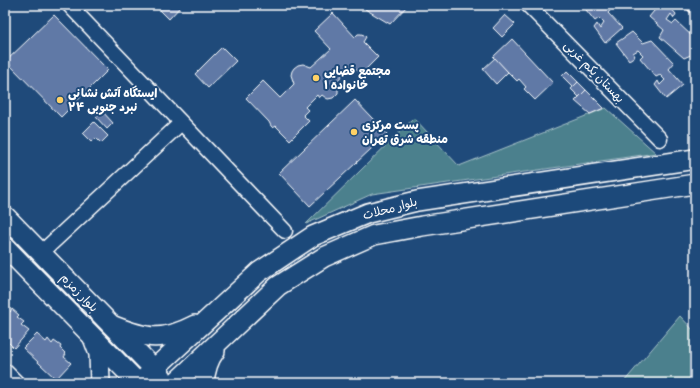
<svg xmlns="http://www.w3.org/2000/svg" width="700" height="388" font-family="Pangolin,'Playpen Sans Arabic',sans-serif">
<rect width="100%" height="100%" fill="#1f4a7a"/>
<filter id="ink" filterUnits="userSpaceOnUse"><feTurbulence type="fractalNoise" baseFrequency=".025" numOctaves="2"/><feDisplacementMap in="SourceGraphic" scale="8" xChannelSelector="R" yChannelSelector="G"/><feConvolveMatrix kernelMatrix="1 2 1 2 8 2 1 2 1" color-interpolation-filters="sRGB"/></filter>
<g filter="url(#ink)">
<g fill="#4b808d" stroke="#a5c0c6">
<polygon points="606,108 656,153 372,194 306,224 414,118 459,166"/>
<polygon points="680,316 695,332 695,383 623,383"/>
</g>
<g fill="#6079a6" stroke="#fff">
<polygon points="155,5 182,5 169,19"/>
<polygon points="369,5 408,5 390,24 365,9"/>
<polygon points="582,5 612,5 613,7 608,13 622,28 605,43 594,28 597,24 600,29 604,23 599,18 595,21"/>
<polygon points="659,5 668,5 676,14 674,18 671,14 667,20 673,24 676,21 694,38 691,42 695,45 695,55 693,54 684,58 660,37 664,30 649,17"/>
<polygon points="333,13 355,37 358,34 361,34 364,35 366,37 363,42 378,57 361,74 352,65 335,83 338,89 338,93 333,98 328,99 326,98 322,95 319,98 317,95 305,107 308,110 303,115 309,121 290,140 276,126 273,128 271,126 269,122 246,98 263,81 280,98 294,84 291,75 292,71 294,68 298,65 303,64 311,67 331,49 314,31"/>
<polygon points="54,15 108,70 61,117 6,61"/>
<polygon points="505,15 515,24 502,37 493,28"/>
<polygon points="632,32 643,43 652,40 674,63 669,69 683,85 666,99 655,85 658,81 660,85 665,80 660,75 656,77 640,58 643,55 638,50 633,53 635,56 629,60 616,43"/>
<polygon points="512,39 553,83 535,100 524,89 526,87 519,79 517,81 493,57"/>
<polygon points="222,47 236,61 208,88 195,74"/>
<polygon points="495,58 508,72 496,84 483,69"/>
<polygon points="567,71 578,82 573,87 562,76"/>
<polygon points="578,82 586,90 579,97 571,89"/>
<polygon points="586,90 604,108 590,114 575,101"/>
<polygon points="355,100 387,134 310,206 279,173"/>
<polygon points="102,111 113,123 107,129 96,117"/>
<polygon points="94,122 108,136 101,143 96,138 92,142 83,133"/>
<polygon points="6,307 10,312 12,309 19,315 17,317 24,322 21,325 29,331 14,348 5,339 5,309"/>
<polygon points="37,334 46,342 48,339 52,344 54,341 61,346 60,348 66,354 64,357 71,363 56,379 23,348"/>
</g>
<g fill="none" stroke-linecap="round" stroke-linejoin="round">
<g stroke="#fff" stroke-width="17">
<g id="minor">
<polyline points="69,5 285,231"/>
<polyline points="528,5 660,139"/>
<polyline points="694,5 695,6"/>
<polyline points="41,253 181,123"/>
<polyline points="5,371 17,383"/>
</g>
</g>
<g stroke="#fff" stroke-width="22">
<g id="secondary">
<polyline points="5,216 162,377"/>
<polyline points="5,247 138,383"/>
<path d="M114,326C147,339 162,342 195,325"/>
<polyline points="93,338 99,354 100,383"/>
<polyline points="140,383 154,369 259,272 313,236 368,213 417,201 695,159"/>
<polyline points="175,383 278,286 324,257 374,235 422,226 695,184"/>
<path d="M204,383C205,372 208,360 215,351"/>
</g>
</g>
<use href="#minor" stroke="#1f4a7a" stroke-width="14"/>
<use href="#secondary" stroke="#1f4a7a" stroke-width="19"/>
</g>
</g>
<g fill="#ffd166" stroke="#1f4a7a" stroke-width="1.5">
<circle cx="316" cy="78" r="4"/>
<circle cx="60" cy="100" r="4"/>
<circle cx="354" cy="132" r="4"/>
</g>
<g text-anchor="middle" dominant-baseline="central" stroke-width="4" stroke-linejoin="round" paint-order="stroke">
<g font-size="12" font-weight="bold" fill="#fff" stroke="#1f4a7a" text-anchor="start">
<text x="324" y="71">مجتمع قضایی<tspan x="324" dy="14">خانواده ۱</tspan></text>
<text x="68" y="93">ایستگاه آتش نشانی<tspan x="68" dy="14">۲۴ نبرد جنوبی</tspan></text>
<text x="362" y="125">پست مرکزی<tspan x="362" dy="14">منطقه شرق تهران</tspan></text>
</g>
<g font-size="12" fill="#fff" stroke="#1f4a7a">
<text transform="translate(594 72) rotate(46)">بهستان یکم غربی</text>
<text transform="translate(390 209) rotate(-15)">بلوار محلات</text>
<text transform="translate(79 293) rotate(46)">بلوار زمزم</text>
</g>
</g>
<rect width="700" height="388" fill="none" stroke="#1f4a7a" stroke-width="20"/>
<rect x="10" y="10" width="680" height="368" fill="none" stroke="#fff" stroke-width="1.5" filter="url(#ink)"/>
</svg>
